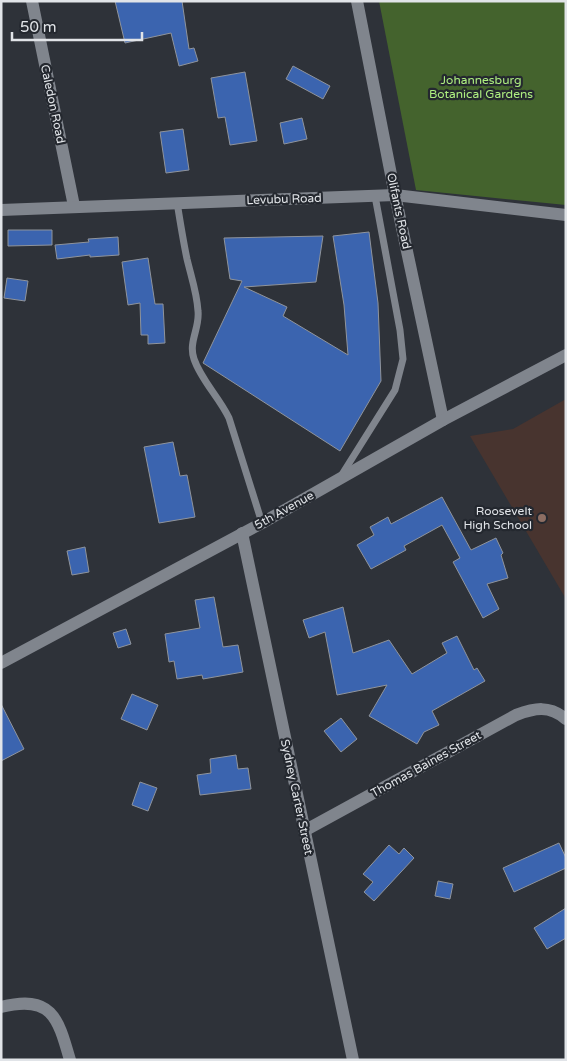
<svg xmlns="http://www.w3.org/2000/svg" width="567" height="1061" font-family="'Varela Round',sans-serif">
<rect width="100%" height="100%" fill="#2e3239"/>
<polygon fill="#48342f" points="566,399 566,599 470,436 513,429"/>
<polygon fill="#44632d" points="379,1 566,1 566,205 416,190"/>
<g fill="#3b64af" stroke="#8f949c">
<polygon points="115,1 182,1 189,49 194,48 198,61 179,66 171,33 125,43"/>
<polygon points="293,66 330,86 323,99 286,79"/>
<polygon points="245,72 257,141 230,145 225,117 218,118 211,78"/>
<polygon points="302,118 307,139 284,144 280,123"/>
<polygon points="183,129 189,170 166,173 160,132"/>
<polygon points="8,230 52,230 52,245 8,246"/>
<polygon points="369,232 378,303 381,381 340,451 203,363 242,281 230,279 224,238 323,236 316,282 244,287 287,307 283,316 348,355 344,305 333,236"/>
<polygon points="118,237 119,255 90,257 90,255 57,259 55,245 89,242 88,239"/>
<polygon points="148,258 155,304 163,304 165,343 148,344 148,335 141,335 140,303 128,305 122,262"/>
<polygon points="7,278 28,281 25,301 4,298"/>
<polygon points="173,442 180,476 187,475 195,517 159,523 144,447"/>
<polygon points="442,497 471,550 496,538 503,553 501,555 508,578 487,584 499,609 483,618 453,562 460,558 442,525 404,546 406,550 371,569 357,545 374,535 370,527 388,517 391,524"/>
<polygon points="85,547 89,572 72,575 67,551"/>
<polygon points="214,597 223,647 238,645 243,672 203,679 202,675 177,679 174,661 169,662 165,634 200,628 195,600"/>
<polygon points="343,607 353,653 389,640 412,674 447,653 442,643 457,636 474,670 477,668 485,681 432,711 439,725 424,732 417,744 369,716 387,685 337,695 325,632 309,638 303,620"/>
<polygon points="126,629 131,644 118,648 113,633"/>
<polygon points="132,694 158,705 147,730 121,719"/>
<polygon points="1,704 24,749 1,761"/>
<polygon points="341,718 357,739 341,752 324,731"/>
<polygon points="236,755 238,769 248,768 251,789 200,795 197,775 211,773 210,759"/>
<polygon points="140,782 157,788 148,811 132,805"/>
<polygon points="559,843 566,858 566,868 514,892 503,868"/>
<polygon points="389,845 399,854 404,848 414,858 374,901 364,892 373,882 363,874"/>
<polygon points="438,881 453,884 450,899 435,896"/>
<polygon points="566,908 566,938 547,949 534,928"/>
</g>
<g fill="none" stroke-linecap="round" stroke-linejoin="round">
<g stroke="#80858d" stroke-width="7">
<path d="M177,202C180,221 183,240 187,259C191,276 197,293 198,311C200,328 188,342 194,359C201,380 219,397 229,418L262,523"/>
<polyline points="341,476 395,390 403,359 400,330 375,196"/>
</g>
<g stroke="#80858d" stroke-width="12">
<polyline points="32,1 74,206"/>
<polyline points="357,1 395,195 443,420"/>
<polyline points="1,210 395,195 566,215"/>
<polyline points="242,533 353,1060"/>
<polyline points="1,663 262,523 443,420 566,355"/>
<path d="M304,831L516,715C535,708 549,705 566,719"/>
<path d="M1,1007C52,994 58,1018 70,1060"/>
</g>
</g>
<circle fill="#8d6e63" stroke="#24282f" stroke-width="2" cx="542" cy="518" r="5"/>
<g text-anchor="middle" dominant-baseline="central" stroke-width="4.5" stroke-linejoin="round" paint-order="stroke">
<g font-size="12" fill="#aeef80" stroke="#24282f">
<text x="481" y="80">Johannesburg<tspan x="481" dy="14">Botanical Gardens</tspan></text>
</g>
<g font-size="12" fill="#e1e4e8" stroke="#24282f">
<text transform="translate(53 104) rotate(78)">Caledon Road</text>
<text transform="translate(284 199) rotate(-2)">Levubu Road</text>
<text transform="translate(399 211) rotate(78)">Olifants Road</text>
<text transform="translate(284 510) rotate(-29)">5th Avenue</text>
<text transform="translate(426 764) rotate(-29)">Thomas Baines Street</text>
<text transform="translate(297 797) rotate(78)">Sydney Carter Street</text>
</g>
<g font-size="12" fill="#e1e4e8" stroke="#24282f" text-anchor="end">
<text x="532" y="511">Roosevelt<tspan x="532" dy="14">High School</tspan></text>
</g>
</g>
<rect width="567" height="1061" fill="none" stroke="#e1e4e8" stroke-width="5"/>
<path d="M12 32v8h130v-8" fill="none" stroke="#e1e4e8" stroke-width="2.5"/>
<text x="20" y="32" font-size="15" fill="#e1e4e8" stroke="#24282f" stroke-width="4" paint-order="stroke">50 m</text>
</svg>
